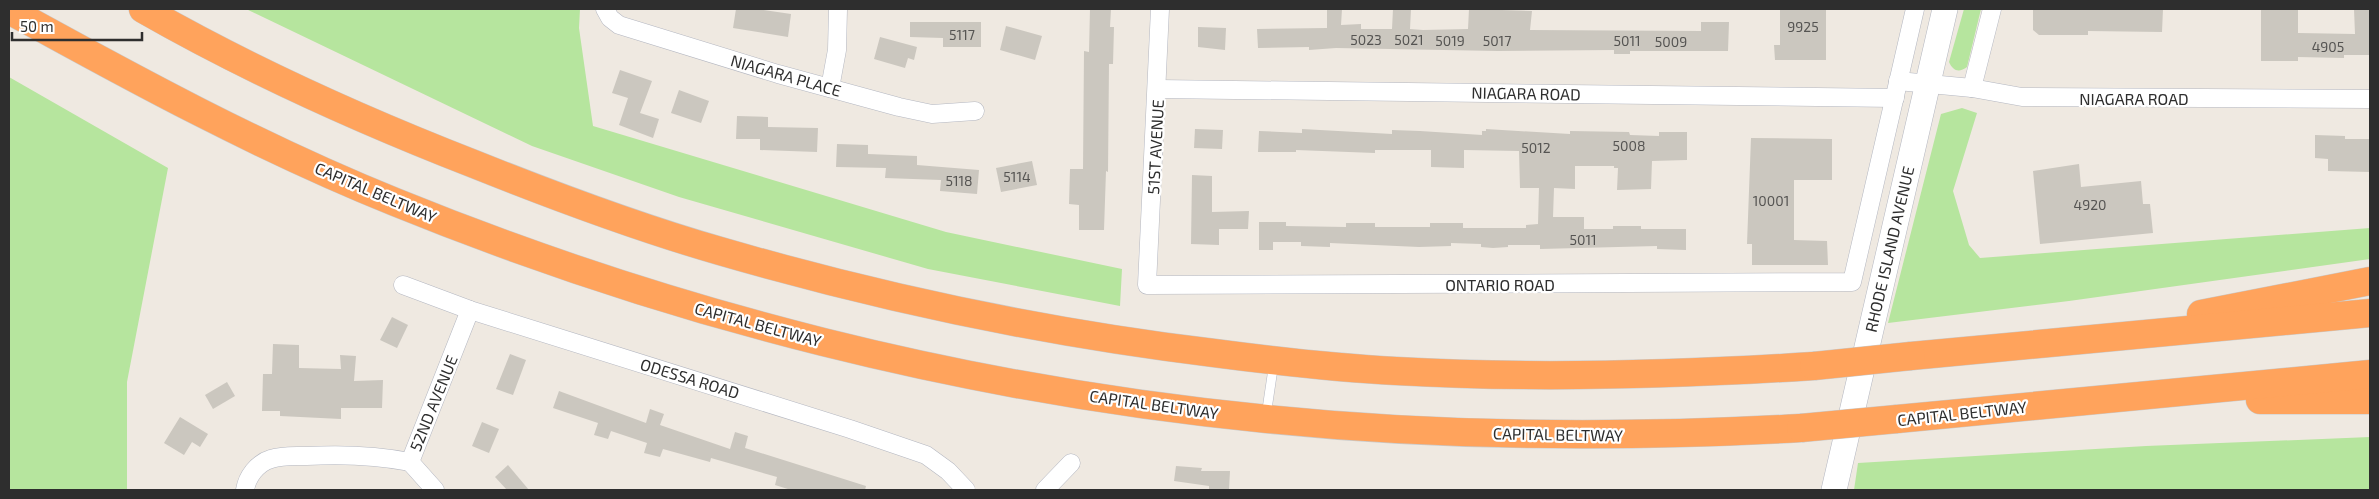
<svg xmlns="http://www.w3.org/2000/svg" width="2379" height="499" font-family="'Exo 2',sans-serif">
<rect width="100%" height="100%" fill="#efe9e1"/>
<g fill="#b6e59e">
<polygon points="246,9 580,9 579,28 593,126 946,232 1122,269 1120,306 928,269 679,197 532,146"/>
<path d="M1964,9H1981L1967,67C1959,73 1953,71 1949,62Z"/>
<polygon points="9,77 168,168 127,382 127,490 9,490"/>
<polygon points="1962,108 1977,113 1953,191 1969,245 1980,258 2370,228 2370,259 2069,301 1888,323 1941,114"/>
<polygon points="2370,437 2370,490 1854,490 1858,463 2146,446"/>
</g>
<g fill="#cbc7bf">
<polygon points="736,9 756,9 791,14 788,37 733,28"/>
<polygon points="1090,9 1111,9 1110,27 1114,27 1113,64 1109,64 1108,172 1106,171 1104,230 1079,230 1079,205 1069,204 1070,169 1083,169 1084,51 1089,52"/>
<polygon points="1327,9 1342,9 1341,25 1361,24 1361,29 1392,29 1393,9 1411,9 1410,29 1423,30 1468,29 1469,9 1532,11 1530,30 1701,31 1701,22 1729,22 1728,51 1630,51 1630,54 1614,54 1614,50 1498,51 1336,48 1309,50 1309,47 1258,48 1257,29 1327,28"/>
<polygon points="1780,9 1826,9 1826,60 1775,60 1774,45 1780,45"/>
<polygon points="2033,9 2163,9 2162,32 2088,31 2088,35 2039,35 2033,30"/>
<polygon points="2261,9 2298,9 2298,33 2355,34 2354,9 2370,9 2370,55 2344,55 2344,58 2298,57 2298,61 2261,61"/>
<polygon points="910,22 981,22 981,47 943,47 943,38 910,37"/>
<polygon points="1006,26 1042,36 1035,60 1000,50"/>
<polygon points="1198,27 1226,28 1225,50 1198,47"/>
<polygon points="880,37 917,47 914,60 908,58 905,68 874,59"/>
<polygon points="620,70 652,81 640,113 659,119 653,138 619,125 628,98 612,93"/>
<polygon points="679,90 709,101 701,123 671,113"/>
<polygon points="737,116 768,117 768,127 818,128 817,152 760,150 760,139 736,139"/>
<polygon points="1195,129 1223,130 1222,149 1194,148"/>
<polygon points="1302,129 1392,134 1392,130 1420,131 1482,135 1482,131 1486,131 1486,129 1570,134 1570,131 1629,132 1630,135 1659,136 1659,132 1687,132 1687,160 1652,161 1651,189 1617,190 1618,168 1614,168 1614,166 1575,166 1575,189 1554,188 1553,217 1584,217 1584,229 1613,229 1613,226 1641,226 1641,229 1686,229 1686,250 1657,249 1657,246 1540,249 1540,245 1508,245 1508,247 1493,248 1481,247 1481,244 1451,243 1451,246 1419,247 1330,243 1330,247 1301,246 1301,242 1273,242 1273,250 1259,250 1259,222 1286,222 1286,226 1346,227 1346,223 1375,223 1375,227 1430,227 1430,223 1463,223 1463,228 1526,228 1526,225 1538,224 1539,188 1520,188 1519,151 1464,150 1464,168 1431,167 1431,150 1375,150 1375,153 1296,150 1296,152 1258,152 1259,131 1302,133"/>
<polygon points="2315,135 2345,136 2345,139 2370,139 2370,172 2328,171 2328,159 2315,158"/>
<polygon points="1751,138 1832,139 1832,180 1794,180 1794,240 1827,241 1828,265 1752,265 1752,244 1747,244"/>
<polygon points="837,144 868,145 868,154 917,156 917,165 979,170 977,194 940,191 941,180 885,178 886,168 836,167"/>
<polygon points="1032,161 1037,185 1001,192 996,168"/>
<polygon points="2079,164 2081,187 2141,181 2143,204 2150,204 2153,233 2040,244 2033,171"/>
<polygon points="1192,175 1212,176 1212,212 1249,211 1248,229 1219,229 1219,245 1191,244"/>
<polygon points="392,317 408,325 397,348 380,340"/>
<polygon points="273,344 299,345 299,368 341,369 340,355 356,356 354,381 383,380 382,408 341,408 341,419 280,416 280,411 262,411 263,374 272,374"/>
<polygon points="510,354 526,360 513,395 496,389"/>
<polygon points="227,382 235,396 213,409 205,395"/>
<polygon points="559,391 646,423 650,409 664,414 660,425 730,449 735,432 748,436 745,448 866,486 865,490 791,490 775,485 777,477 711,458 710,462 663,449 660,457 644,453 647,443 611,431 608,439 594,435 598,423 553,408"/>
<polygon points="180,417 208,434 200,447 192,442 184,455 164,443"/>
<polygon points="482,422 499,429 489,453 472,446"/>
<polygon points="508,465 529,490 507,490 495,477"/>
<polygon points="1176,466 1202,468 1201,471 1230,471 1229,490 1209,490 1209,486 1174,481"/>
</g>
<g fill="none" stroke-linecap="round" stroke-linejoin="round">
<g stroke="#b4b7c1" stroke-width="10">
<polyline id="lane" points="1266,416 1274,362"/>
</g>
<g stroke="#b4b7c1" stroke-width="19">
<g id="street">
<polyline points="605,9 610,18 619,25 778,74 899,107 932,114 975,111"/>
<polyline points="1160,9 1147,285 1852,282 1915,9"/>
<polyline points="1898,81 1972,88 2022,97 2370,99"/>
<polyline points="830,88 837,50 838,9"/>
<polyline points="1972,88 1992,9"/>
<polyline points="1158,89 1895,98"/>
<polyline points="403,285 470,310 850,429 926,455 948,471 966,490"/>
<polyline points="410,462 470,310"/>
<polyline points="410,462 435,490"/>
<path d="M245,490C247,477 257,463 271,459C282,455 294,456 306,456C342,454 375,455 410,462"/>
<polyline points="1045,490 1071,463"/>
</g>
</g>
<g stroke="#b4b7c1" stroke-width="26">
<polyline id="secondary" points="1834,490 1945,9"/>
</g>
<g stroke="#c9c9c9" stroke-width="29">
<g id="highway">
<path d="M143,9C248,69 361,120 474,164C554,196 636,227 720,251C882,298 1047,333 1214,353C1275,361 1336,368 1396,371C1536,379 1675,375 1814,366"/>
<path d="M9,10C134,79 261,148 395,202C673,315 968,390 1267,419C1444,437 1623,438 1801,428"/>
<polyline points="2201,314 2370,281"/>
<polyline points="1911,356 2370,313"/>
<polyline points="2260,400 2370,400"/>
<polyline points="1897,419 2370,374"/>
</g>
</g>
<use href="#lane" stroke="#fff" stroke-width="9"/>
<use href="#street" stroke="#fff" stroke-width="18"/>
<use href="#secondary" stroke="#fff" stroke-width="25"/>
<use href="#highway" stroke="#ffa35c" stroke-width="28"/>
<g stroke="#c9c9c9" stroke-width="29" stroke-linecap="butt">
<g id="highway-bridge">
<polyline points="1814,366 1911,356"/>
<polyline points="1801,428 1897,419"/>
</g>
</g>
<use href="#highway-bridge" stroke="#ffa35c" stroke-width="28"/>
</g>
<g text-anchor="middle" dominant-baseline="central" stroke-width="4.5" stroke-linejoin="round" paint-order="stroke">
<g font-size="14" fill="#555452">
<text x="1803" y="26">9925</text>
<text x="962" y="34">5117</text>
<text x="1366" y="39">5023</text>
<text x="1409" y="39">5021</text>
<text x="1450" y="40">5019</text>
<text x="1497" y="40">5017</text>
<text x="1627" y="40">5011</text>
<text x="1671" y="41">5009</text>
<text x="2328" y="46">4905</text>
<text x="1629" y="145">5008</text>
<text x="1536" y="147">5012</text>
<text x="1017" y="176">5114</text>
<text x="959" y="180">5118</text>
<text x="1771" y="200">10001</text>
<text x="2090" y="204">4920</text>
<text x="1583" y="239">5011</text>
</g>
<g font-size="16" fill="#2e2e2e" stroke="#fff">
<text transform="translate(786 75) rotate(16)">NIAGARA PLACE</text>
<text transform="translate(1526 93) rotate(1)">NIAGARA ROAD</text>
<text x="2134" y="98">NIAGARA ROAD</text>
<text transform="translate(1155 147) rotate(-87)">51ST AVENUE</text>
<text transform="translate(376 192) rotate(23)">CAPITAL BELTWAY</text>
<text transform="translate(1889 249) rotate(-77)">RHODE ISLAND AVENUE</text>
<text x="1500" y="284">ONTARIO ROAD</text>
<text transform="translate(758 324) rotate(15)">CAPITAL BELTWAY</text>
<text transform="translate(690 378) rotate(17)">ODESSA ROAD</text>
<text transform="translate(433 403) rotate(-68)">52ND AVENUE</text>
<text transform="translate(1154 404) rotate(8)">CAPITAL BELTWAY</text>
<text transform="translate(1962 413) rotate(-6)">CAPITAL BELTWAY</text>
<text transform="translate(1558 434) rotate(1)">CAPITAL BELTWAY</text>
</g>
</g>
<rect width="2379" height="499" fill="none" stroke="#2e2e2e" stroke-width="20"/>
<path d="M12 32v8h130v-8" fill="none" stroke="#2e2e2e" stroke-width="2.5"/>
<text x="20" y="32" font-size="15" fill="#2e2e2e" stroke="#ffffff" stroke-width="4" paint-order="stroke">50 m</text>
</svg>
